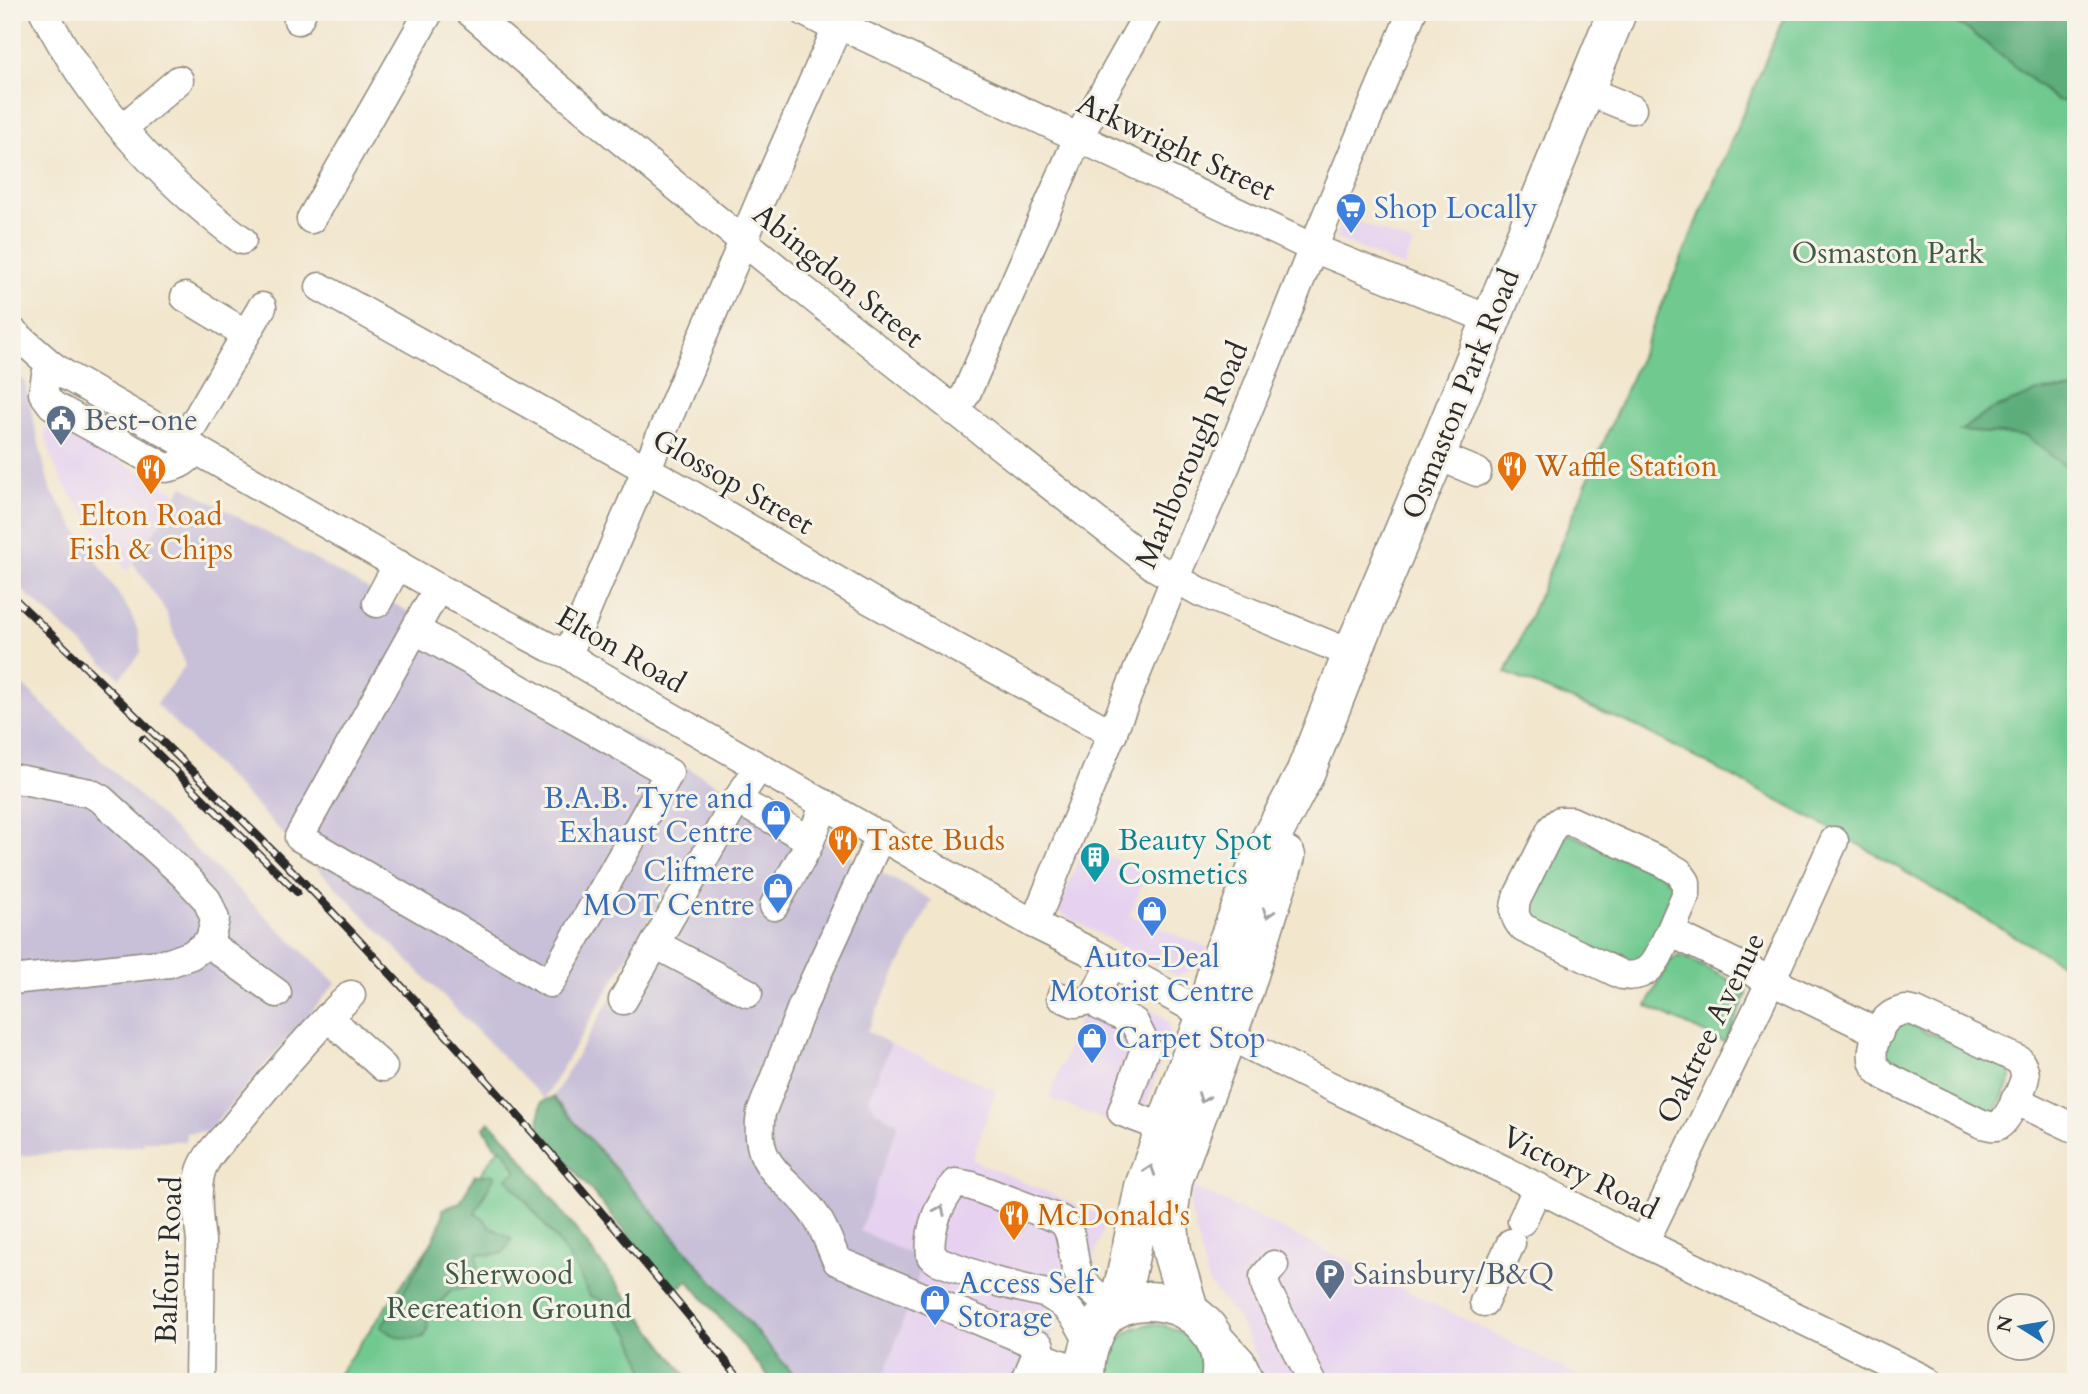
<svg xmlns="http://www.w3.org/2000/svg" width="2088" height="1394" font-family="Cardo,serif">
<rect width="100%" height="100%" fill="#f7f3e8"/>
<filter id="ink" filterUnits="userSpaceOnUse"><feTurbulence type="fractalNoise" baseFrequency=".0143" numOctaves="2"/><feDisplacementMap in="SourceGraphic" scale="14" xChannelSelector="R" yChannelSelector="G"/><feConvolveMatrix kernelMatrix="1 2 1 2 8 2 1 2 1" color-interpolation-filters="sRGB"/></filter>
<filter id="wash" filterUnits="userSpaceOnUse"><feTurbulence type="fractalNoise" baseFrequency=".00686" numOctaves="4" result="noise"/><feDisplacementMap in="SourceGraphic" scale="28" xChannelSelector="R" yChannelSelector="G"/><feGaussianBlur stdDeviation="1.57" result="paint"/><feColorMatrix in="noise" values="0 0 0 0 0 0 0 0 0 0 0 0 0 0 0 0 0 1.4 0 .05"/><feComposite in="paint" operator="in"/></filter>
<g filter="url(#wash)">
<rect width="100%" height="100%" fill="#f2e6cd"/>
<g fill="#e6d2f0">
<polygon points="1344,216 1413,244 1404,267 1335,238"/>
<polygon points="51,423 177,493 127,571 66,487 54,465 44,433"/>
<polygon points="1083,847 1147,871 1130,915 1208,948 1198,967 1177,976 1058,912"/>
<polygon points="1094,980 1164,1017 1170,1026 1168,1040 1137,1133 1049,1098"/>
<polygon points="891,1044 996,1090 972,1160 1107,1218 1091,1266 1061,1315 1032,1382 882,1382 921,1269 860,1231 899,1123 876,1112 868,1097"/>
<polygon points="1192,1186 1272,1224 1591,1382 1249,1382 1257,1357 1236,1315 1208,1283 1190,1206"/>
</g>
<g fill="#c8bfd8">
<polygon points="12,375 24,380 50,489 130,612 139,633 141,653 120,678 12,581"/>
<polygon points="183,486 726,789 544,1099 156,704 185,666 166,611 133,563"/>
<polygon points="12,675 336,983 208,1131 186,1133 186,1141 144,1141 143,1145 12,1157"/>
<polygon points="730,791 932,900 867,1031 891,1044 869,1098 876,1112 899,1123 860,1231 919,1258 921,1269 882,1382 800,1382 553,1097"/>
</g>
<g fill="#70c98f" stroke="#4e7a5d" stroke-width="2">
<polygon points="1786,12 2076,12 2076,390 2040,391 2045,434 2076,477 2076,972 1837,832 1638,727 1506,673"/>
<polygon points="1570,834 1660,874 1675,886 1646,955 1632,967 1531,919 1526,907 1563,836"/>
<polygon points="1677,956 1684,957 1746,988 1747,994 1725,1043 1647,1006 1668,963"/>
<polygon points="1904,1022 2011,1068 2011,1079 1997,1109 1987,1113 1886,1062 1885,1038"/>
<polygon points="506,1138 691,1382 333,1382"/>
<path d="M1149,1324C1182,1324 1207,1348 1200,1382H1107C1103,1352 1120,1329 1149,1324Z"/>
</g>
<g fill="#5cad7a" stroke="#446c52" stroke-width="2">
<polygon points="1938,12 2076,12 2076,103 2056,100 1973,33"/>
<polygon points="2076,390 2076,477 2071,471 2026,436 1960,431 1991,410 2040,391"/>
<polygon points="553,1097 800,1382 773,1382 688,1280 675,1291 539,1128 541,1102"/>
<path d="M489,1122L506,1138L691,1382H649L631,1335L604,1301L589,1296C573,1254 535,1214 507,1178L517,1171L505,1151L494,1145L484,1128Z"/>
<path d="M475,1175H495L475,1213L484,1219L490,1227L512,1239L503,1253L489,1255L478,1253L477,1277L465,1288L451,1291L427,1316L428,1330L424,1337C407,1341 395,1338 381,1327C395,1303 444,1233 443,1209L460,1203Z"/>
</g>
</g>
<g filter="url(#ink)">
<g fill="none" stroke-linecap="round" stroke-linejoin="round">
<g stroke="#8e887c" stroke-width="31">
<g id="minor">
<path d="M44,12C91,103 160,179 242,240"/>
<path d="M470,12C692,205 923,386 1155,567L1200,592L1352,654"/>
<polyline points="805,12 836,28"/>
<polyline points="298,20 302,12"/>
<polyline points="838,24 1313,248 1491,320"/>
<polyline points="1585,90 1632,109"/>
<polyline points="123,128 179,80"/>
<polyline points="311,219 429,12"/>
<polyline points="320,287 687,492 870,600 1113,734"/>
<polyline points="185,297 246,334"/>
<polyline points="12,331 51,365 67,376 438,588 549,647 568,654 581,664 661,711 1034,924 1097,955 1206,1015 1228,1035 1303,1073 1504,1170 1644,1243 1930,1382"/>
<path d="M51,365L46,375L43,393L52,405L166,468C180,466 188,460 196,449"/>
<polyline points="954,411 966,394 1078,138 1149,12"/>
<polyline points="183,442 262,307"/>
<polyline points="1436,455 1477,472"/>
<polyline points="377,603 398,564"/>
<polyline points="416,630 669,773 550,983 299,837 438,588"/>
<polyline points="568,654 761,199 844,12"/>
<polyline points="12,778 90,793 101,799 183,874 207,900 215,919 211,936 208,943 191,955 169,963 12,980"/>
<polyline points="737,800 810,840"/>
<path d="M881,835L802,1007L761,1113C752,1172 788,1175 815,1215C825,1229 830,1246 837,1261L1040,1346L1037,1353C1052,1362 1068,1368 1085,1368"/>
<polyline points="774,906 807,848 825,804"/>
<polyline points="1034,924 1175,579 1226,465 1313,248 1412,12"/>
<path d="M1670,932L1686,895V882L1679,872L1664,863L1571,821H1560L1552,828L1517,898C1513,911 1514,918 1523,928L1622,975C1653,980 1658,955 1670,932L1879,1033"/>
<polyline points="208,943 277,993"/>
<polyline points="655,944 748,993"/>
<polyline points="1111,963 1098,989 1095,999 1100,1006 1134,1022 1146,1046 1122,1112 1164,1128"/>
<polyline points="1061,997 1075,1003 1095,999"/>
<polyline points="623,1000 737,800 759,767"/>
<path d="M1906,1010L1916,1012L2019,1060C2022,1065 2025,1070 2025,1076C2025,1084 2007,1122 1999,1125C1994,1128 1987,1125 1982,1124L1885,1076C1880,1072 1876,1069 1874,1063C1869,1050 1879,1024 1890,1016C1894,1013 1901,1011 1906,1010Z"/>
<polyline points="328,1017 383,1067"/>
<polyline points="2015,1100 2076,1129"/>
<polyline points="1522,1221 1538,1187"/>
<polyline points="1644,1243 1771,981 1834,841"/>
<polyline points="1274,1265 1264,1277 1266,1288 1312,1382"/>
<polyline points="1484,1302 1511,1243"/>
<polyline points="1214,1332 1241,1361 1251,1382"/>
<path d="M1090,1344C1077,1319 1072,1308 1047,1294L993,1281L938,1261L931,1256C928,1230 939,1202 956,1183L972,1186L1061,1220C1077,1234 1069,1260 1081,1278C1088,1290 1104,1300 1114,1309"/>
<path d="M199,1382L201,1240C198,1219 195,1192 201,1171C206,1155 222,1140 233,1128C270,1082 308,1035 351,995"/>
<polyline points="1025,1382 1037,1353"/>
</g>
</g>
<g stroke="#8e887c" stroke-width="41">
<g id="highway">
<polyline points="1117,1308 1126,1275 1144,1187 1206,1015 1219,963 1262,855 1304,776 1352,654 1436,455 1617,12"/>
<polyline points="1190,1313 1172,1252 1168,1218 1173,1180 1244,990 1286,856"/>
<path d="M1086,1382C1084,1367 1086,1354 1092,1340C1095,1332 1099,1323 1105,1317C1115,1306 1130,1302 1144,1301C1190,1299 1229,1334 1220,1382"/>
</g>
</g>
<use href="#minor" stroke="#fff" stroke-width="28"/>
<use href="#highway" stroke="#fff" stroke-width="38"/>
<g stroke="#2b2b2b" stroke-width="8">
<g id="rail">
<path d="M12,596C128,709 246,820 357,938C491,1081 619,1230 743,1382"/>
<polyline points="143,739 297,892"/>
</g>
</g>
<use href="#rail" stroke="#f7f3e8" stroke-width="5" stroke-dasharray="16" stroke-linecap="butt"/>
</g>
<defs><path id="oneway-chevron" d="M-2-3.5L2.5 0L-2 3.5" fill="none" stroke-width="1.6" stroke-linecap="round" stroke-linejoin="round" transform="scale(1.75)"/></defs>
<g stroke="#a0a0a0">
<use href="#oneway-chevron" transform="translate(1268 913) rotate(107)"/>
<use href="#oneway-chevron" transform="translate(1203 1098) rotate(110)"/>
<use href="#oneway-chevron" transform="translate(1150 1170) rotate(-71)"/>
<use href="#oneway-chevron" transform="translate(940 1210) rotate(-66)"/>
</g>
</g>
<defs>
<g id="supermarket-pin" transform="scale(1.575)"><path d="M0 17L-7.5 6A9.5 9.5 0 1 1 7.5 6Z" fill="#3f7fe0" stroke="#f7f3e8"/><path d="M-6-5.5h2.5l.6 2H6L4.5 2H-2.5L-4.4-4H-6ZM-1.5 3.2a1.3 1.3 0 1 0 .1 0ZM3 3.2a1.3 1.3 0 1 0 .1 0Z" fill="#fff"/></g>
<g id="civic-pin" transform="scale(1.575)"><path d="M0 17L-7.5 6A9.5 9.5 0 1 1 7.5 6Z" fill="#5c6f8a" stroke="#f7f3e8"/><path d="M-.6-6.5H3V-4.5H.6V-3L4-1V1h2V6H-6V1h2V-1L-.6-3ZM-1.2 2.5V6h2.4V2.5Z" fill="#fff"/></g>
<g id="restaurant-pin" transform="scale(1.575)"><path d="M0 17L-7.5 6A9.5 9.5 0 1 1 7.5 6Z" fill="#e8710a" stroke="#f7f3e8"/><path d="M-5-6h1v4h1v-4h1v4h1v-4h1v5L-1.5 .5V6h-2V.5L-5-1ZM5-6V6H3V1.5H1.5Q1.5-4 5-6Z" fill="#fff"/></g>
<g id="shop-pin" transform="scale(1.575)"><path d="M0 17L-7.5 6A9.5 9.5 0 1 1 7.5 6Z" fill="#3f7fe0" stroke="#f7f3e8"/><path d="M-5-2.5h2.3a2.7 3.5 0 0 1 5.4 0H5L5.5 6h-11ZM-1.5-2.5h3a1.5 2.3 0 0 0-3 0Z" fill="#fff"/></g>
<g id="building-pin" transform="scale(1.575)"><path d="M0 17L-7.5 6A9.5 9.5 0 1 1 7.5 6Z" fill="#0f9aa8" stroke="#f7f3e8"/><path d="M-4-6H4V6H1V3H-1V6H-4ZM-2.5-4.3h1.7v1.8h-1.7ZM.8-4.3h1.7v1.8H.8ZM-2.5-1h1.7V.8h-1.7ZM.8-1h1.7V.8H.8Z" fill="#fff"/></g>
<g id="parking-pin" transform="scale(1.575)"><path d="M0 17L-7.5 6A9.5 9.5 0 1 1 7.5 6Z" fill="#5c6f8a" stroke="#f7f3e8"/><path d="M-3.5-5.5H1a3.5 3.5 0 0 1 0 7H-1V5.5H-3.5ZM-1-3.4V-.6H.8a1.4 1.4 0 0 0 0-2.8Z" fill="#fff"/></g>
</defs>
<g fill-rule="evenodd">
<use href="#supermarket-pin" x="1351" y="208"/>
<use href="#civic-pin" x="61" y="420"/>
<use href="#restaurant-pin" x="1512" y="466"/>
<use href="#restaurant-pin" x="151" y="469"/>
<use href="#shop-pin" x="776" y="815"/>
<use href="#restaurant-pin" x="843" y="840"/>
<use href="#building-pin" x="1095" y="857"/>
<use href="#shop-pin" x="778" y="888"/>
<use href="#shop-pin" x="1152" y="911"/>
<use href="#shop-pin" x="1092" y="1038"/>
<use href="#restaurant-pin" x="1014" y="1215"/>
<use href="#parking-pin" x="1330" y="1274"/>
<use href="#shop-pin" x="935" y="1300"/>
</g>
<g text-anchor="middle" dominant-baseline="central" stroke-width="6" stroke-linejoin="round" paint-order="stroke">
<g font-size="30" fill="#2b2b2b" stroke="#f7f3e8">
<text transform="translate(1176 147) rotate(25)">Arkwright Street</text>
<text transform="translate(838 276) rotate(39)">Abingdon Street</text>
<text transform="translate(1461 394) rotate(-68)">Osmaston Park Road</text>
<text transform="translate(1192 455) rotate(-67)">Marlborough Road</text>
<text transform="translate(733 482) rotate(30)">Glossop Street</text>
<text transform="translate(621 650) rotate(30)">Elton Road</text>
<text transform="translate(1711 1028) rotate(-64)">Oaktree Avenue</text>
<text transform="translate(1580 1173) rotate(27)">Victory Road</text>
<text transform="translate(169 1260) rotate(-88)">Balfour Road</text>
</g>
<g font-size="30" fill="#366cbe" stroke="#f7f3e8" text-anchor="start">
<text x="1374" y="208">Shop Locally</text>
<text x="753" y="798" text-anchor="end">B.A.B. Tyre and<tspan x="753" dy="34">Exhaust Centre</tspan></text>
<text x="755" y="871" text-anchor="end">Clifmere<tspan x="755" dy="34">MOT Centre</tspan></text>
<text x="1152" y="957" text-anchor="middle">Auto-Deal<tspan x="1152" dy="34">Motorist Centre</tspan></text>
<text x="1115" y="1038">Carpet Stop</text>
<text x="958" y="1283">Access Self<tspan x="958" dy="34">Storage</tspan></text>
</g>
<g font-size="30" fill="#405a49" stroke="#f7f3e8">
<text x="1888" y="253">Osmaston Park</text>
<text x="509" y="1274">Sherwood<tspan x="509" dy="34">Recreation Ground</tspan></text>
</g>
<g font-size="30" fill="#4e5e75" stroke="#f7f3e8" text-anchor="start">
<text x="84" y="420">Best-one</text>
<text x="1353" y="1274">Sainsbury/B&amp;Q</text>
</g>
<g font-size="30" fill="#c56008" stroke="#f7f3e8" text-anchor="start">
<text x="1535" y="466">Waffle Station</text>
<text x="151" y="515" text-anchor="middle">Elton Road<tspan x="151" dy="34">Fish &amp; Chips</tspan></text>
<text x="866" y="840">Taste Buds</text>
<text x="1037" y="1215">McDonald's</text>
</g>
<g font-size="30" fill="#0d838f" stroke="#f7f3e8" text-anchor="start">
<text x="1118" y="840">Beauty Spot<tspan x="1118" dy="34">Cosmetics</tspan></text>
</g>
</g>
<rect width="2088" height="1394" fill="none" stroke="#f7f3e8" stroke-width="42"/>
<g transform="translate(2021 1327) rotate(281)"><circle r="33" fill="#f7f3e8" stroke="#a5a39c" stroke-width="2"/>
<path d="M0-5L12 26L0 18L-12 26Z" fill="#1f6fb2"/>
<text y="-10" font-size="19" font-weight="bold" text-anchor="middle" fill="#2b2b2b">N</text>
</g>
</svg>
